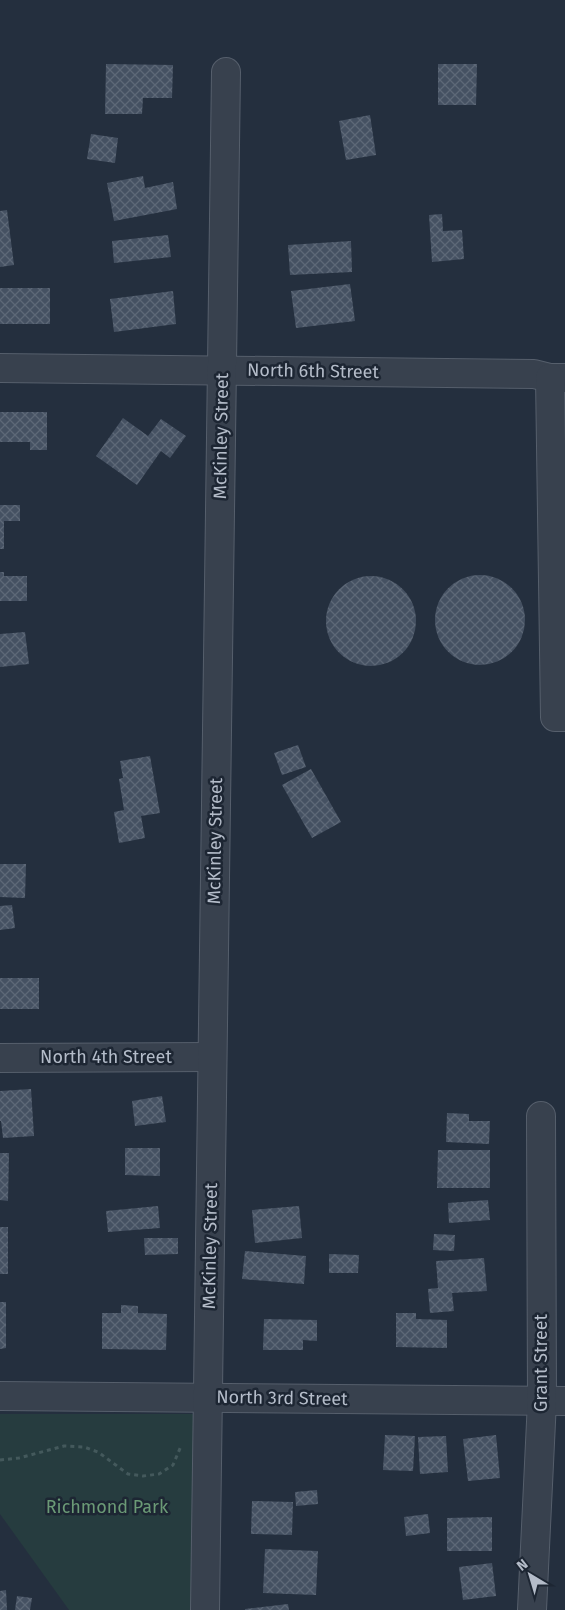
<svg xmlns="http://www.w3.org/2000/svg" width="565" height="1610" font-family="'Fira Sans',sans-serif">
<defs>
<pattern id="building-cross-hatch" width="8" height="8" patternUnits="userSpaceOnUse" patternTransform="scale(1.25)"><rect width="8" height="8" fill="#455162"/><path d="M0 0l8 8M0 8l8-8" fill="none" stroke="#5d6877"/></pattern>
</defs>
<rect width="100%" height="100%" fill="#242f3e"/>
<polygon fill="#263c3f" points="0,1414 200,1414 196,1610 69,1610 0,1514"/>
<g fill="url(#building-cross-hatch)">
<polygon points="106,64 173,65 172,98 143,98 142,114 105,114"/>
<polygon points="438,64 477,64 476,105 438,105"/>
<polygon points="370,115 376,155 346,160 339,121"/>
<polygon points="91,134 118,138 115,163 87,159"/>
<polygon points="143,176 145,188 173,182 177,209 114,221 107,183"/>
<polygon points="7,210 14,265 0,267 0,211"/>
<polygon points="442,214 443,231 462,230 464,259 432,262 429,215"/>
<polygon points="168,235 171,257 114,263 112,241"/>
<polygon points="351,241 352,272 290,275 288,245"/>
<polygon points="350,284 355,321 296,328 291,291"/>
<rect x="0" y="288" width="50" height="36"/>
<polygon points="173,291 176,324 114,332 110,299"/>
<polygon points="0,412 47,412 47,450 30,450 30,442 0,442"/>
<polygon points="123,418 148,436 161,419 186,436 170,458 161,451 137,485 96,456"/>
<polygon points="0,505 20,505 20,521 4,521 4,549 0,549"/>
<polygon points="0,572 4,572 4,576 27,576 27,601 0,601"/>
<circle cx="480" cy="620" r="45"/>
<circle cx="371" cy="621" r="45"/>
<polygon points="25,632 29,664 0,667 0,634"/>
<polygon points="298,745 306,767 282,775 274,753"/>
<polygon points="150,756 160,813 141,816 145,838 119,843 114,812 124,810 119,779 123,778 120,761"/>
<polygon points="311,769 341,822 312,838 282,785"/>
<polygon points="0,864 26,864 25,898 0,897"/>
<polygon points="12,905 15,928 0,930 0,906"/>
<rect x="0" y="978" width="39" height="31"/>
<polygon points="31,1089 34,1136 3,1138 1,1121 0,1121 0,1091"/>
<polygon points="162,1096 166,1122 135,1126 132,1101"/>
<polygon points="447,1113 469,1114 469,1121 490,1121 489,1144 446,1142"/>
<polygon points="125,1148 160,1148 160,1176 125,1175"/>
<polygon points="438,1150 490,1150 490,1188 437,1188"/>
<polygon points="0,1153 9,1153 8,1201 0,1200"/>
<polygon points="488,1200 490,1220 449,1223 448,1203"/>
<polygon points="158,1206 160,1228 108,1232 106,1211"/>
<polygon points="299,1206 302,1238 255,1243 252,1210"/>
<rect x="0" y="1227" width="8" height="47"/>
<polygon points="434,1234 455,1235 454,1251 433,1250"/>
<polygon points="144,1238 178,1238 178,1254 145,1255"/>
<polygon points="245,1251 306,1256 304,1284 242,1279"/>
<polygon points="329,1254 359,1255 358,1273 329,1273"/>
<polygon points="484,1258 487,1291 452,1293 454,1311 430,1313 428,1289 438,1288 436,1261"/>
<polygon points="0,1302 6,1302 6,1348 0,1349"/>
<polygon points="121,1305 138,1306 138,1313 167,1314 166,1350 102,1349 102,1313 121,1313"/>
<polygon points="396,1313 416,1313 416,1319 447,1320 447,1348 396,1347"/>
<polygon points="264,1319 317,1320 317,1341 303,1340 303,1350 263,1350"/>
<polygon points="385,1435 415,1436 413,1471 383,1470"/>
<polygon points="496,1435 500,1478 468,1481 463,1439"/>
<polygon points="446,1436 448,1472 420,1474 418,1437"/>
<polygon points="317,1490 318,1504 296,1506 295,1492"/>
<polygon points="252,1501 293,1502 292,1535 251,1534"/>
<polygon points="428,1514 430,1533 406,1536 404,1517"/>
<polygon points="492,1517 492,1551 447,1551 447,1518"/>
<polygon points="265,1549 318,1551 316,1595 263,1593"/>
<polygon points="492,1563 496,1596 463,1600 459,1567"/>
<polygon points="6,1590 7,1610 0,1610 0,1591"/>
<polygon points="17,1596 32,1598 30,1610 15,1610"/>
<polygon points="288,1604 289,1610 245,1610 245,1609"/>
</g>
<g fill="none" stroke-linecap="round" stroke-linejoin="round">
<g stroke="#565f6c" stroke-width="30">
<g id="minor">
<polyline points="0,368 534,374 550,378 565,378"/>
<polyline points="550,378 555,717 565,717"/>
<polyline points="0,1058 212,1057"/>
<polyline points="0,1396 565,1401"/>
<polyline points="205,1610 226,72"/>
<polyline points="532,1610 542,1401 541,1116"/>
</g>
</g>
<polyline stroke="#44595c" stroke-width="3" stroke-dasharray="4 4" stroke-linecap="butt" points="0,1460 19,1458 64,1446 84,1447 98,1452 128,1474 143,1476 159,1474 173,1465 181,1446"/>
<use href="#minor" stroke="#38414e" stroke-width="28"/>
</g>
<g text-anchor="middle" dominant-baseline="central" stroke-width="5" stroke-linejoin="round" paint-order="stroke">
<g font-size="18" fill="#b4bcc9" stroke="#1d2633">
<text transform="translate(313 371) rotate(1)">North 6th Street</text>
<text transform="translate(221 436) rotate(-89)">McKinley Street</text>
<text transform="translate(215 841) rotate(-89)">McKinley Street</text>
<text x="106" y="1057">North 4th Street</text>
<text transform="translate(210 1246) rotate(-89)">McKinley Street</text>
<text transform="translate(541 1363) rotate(-90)">Grant Street</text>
<text transform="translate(282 1398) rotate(1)">North 3rd Street</text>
</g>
<g font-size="18" fill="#6b9a76" stroke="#1d2633">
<text x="107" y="1507">Richmond Park</text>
</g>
</g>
<g transform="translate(530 1575) rotate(322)" stroke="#1d2633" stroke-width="4" paint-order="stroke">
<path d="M0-4L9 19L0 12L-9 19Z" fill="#b4bcc9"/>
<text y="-8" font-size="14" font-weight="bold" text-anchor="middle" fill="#b4bcc9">N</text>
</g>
</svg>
